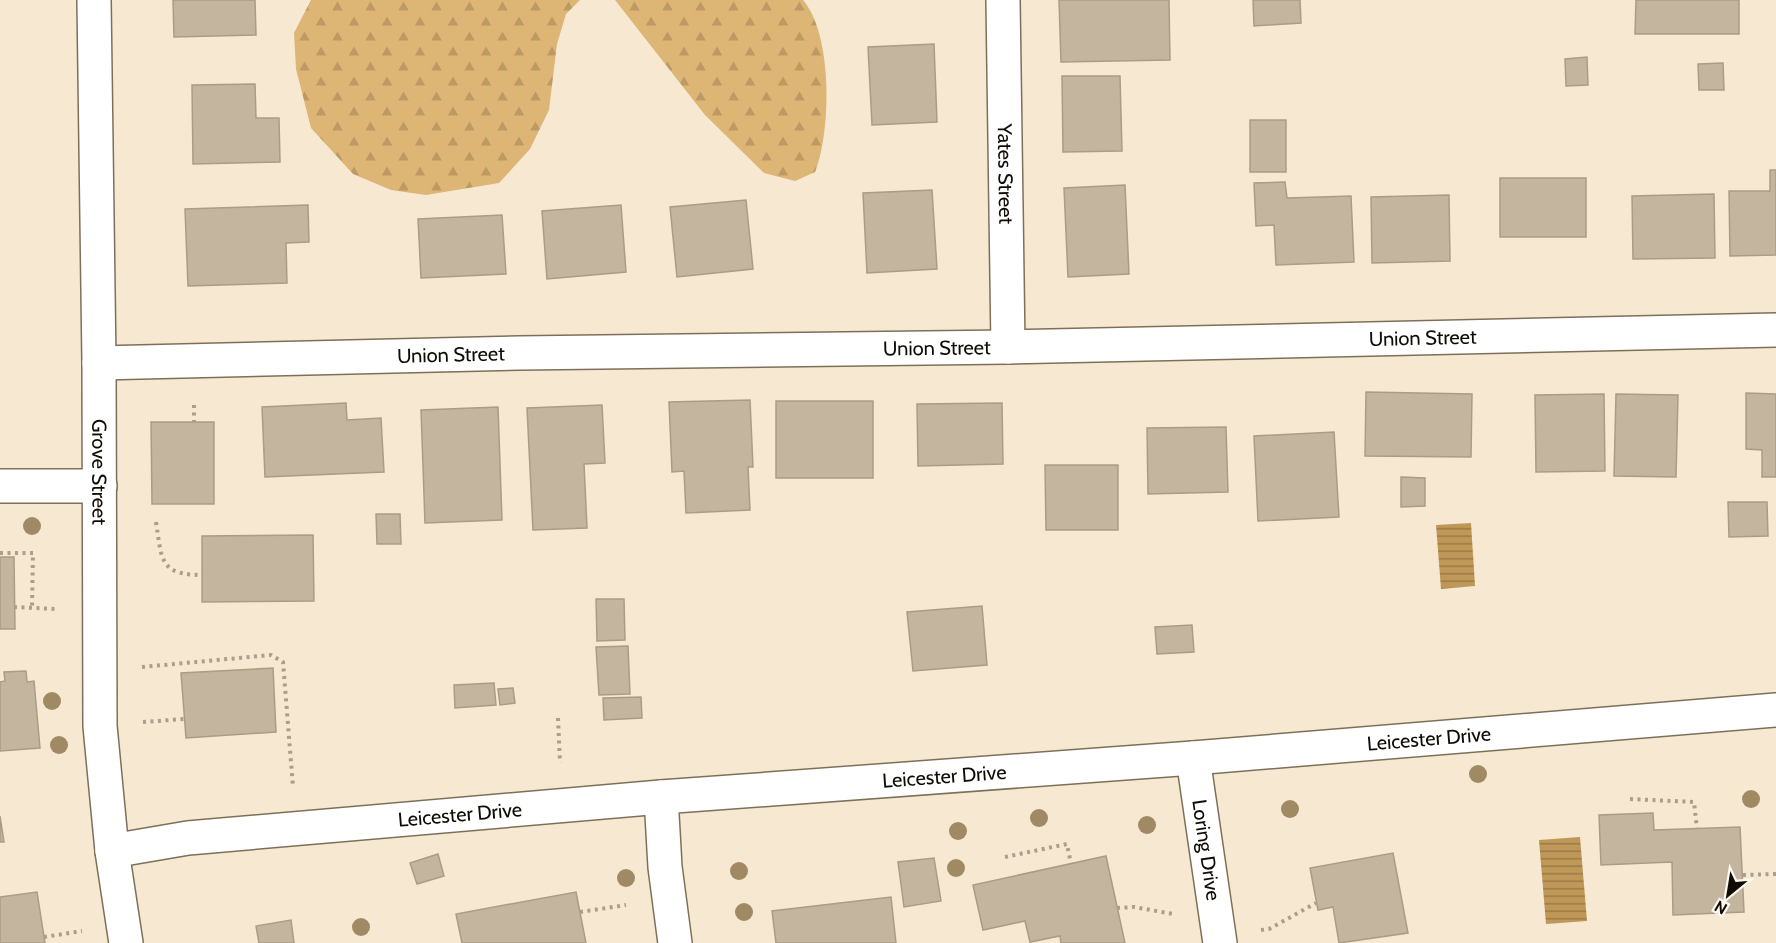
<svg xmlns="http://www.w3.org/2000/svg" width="1776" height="943" font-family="Cabin,sans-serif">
<defs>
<pattern id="forest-firs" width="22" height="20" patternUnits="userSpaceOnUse" patternTransform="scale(1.5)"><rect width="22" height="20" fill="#ddb575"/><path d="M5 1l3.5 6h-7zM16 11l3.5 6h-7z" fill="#bd9a64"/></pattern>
<pattern id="water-rules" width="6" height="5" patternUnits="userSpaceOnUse" patternTransform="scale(1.5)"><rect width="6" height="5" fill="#bf9858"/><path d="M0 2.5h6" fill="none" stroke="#9a7a47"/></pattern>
</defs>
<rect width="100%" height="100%" fill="#f7e8d1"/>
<g fill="url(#forest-firs)">
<polygon points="311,0 580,0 566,14 557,44 549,110 530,149 499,183 426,195 391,190 353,174 311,128 296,69 294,33"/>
<path d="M615,0H803C833,35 831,132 815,172L795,181L764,173L705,115Z"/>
</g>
<g fill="url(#water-rules)">
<polygon points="1471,523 1475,586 1441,589 1436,525"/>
<polygon points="1580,837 1587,921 1546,924 1539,840"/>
</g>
<g fill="#c3b59e" stroke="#aa9c87" stroke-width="1.5">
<polygon points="173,0 255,0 256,35 174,37"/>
<polygon points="1059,0 1169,0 1170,60 1061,62"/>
<polygon points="1253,0 1300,0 1301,23 1254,26"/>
<polygon points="1636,0 1739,0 1739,34 1635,34"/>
<polygon points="934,44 937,122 872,125 868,47"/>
<polygon points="1587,57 1588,85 1566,86 1565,59"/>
<polygon points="1723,63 1724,90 1699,90 1698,64"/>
<polygon points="1062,76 1120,76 1122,151 1063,152"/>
<polygon points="255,84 256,118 279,118 280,162 193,164 192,85"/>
<rect x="1250" y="120" width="36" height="52"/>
<polygon points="1770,170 1776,170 1776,255 1730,256 1729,191 1770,191"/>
<rect x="1500" y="178" width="86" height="59"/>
<polygon points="1285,182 1287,198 1351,196 1354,262 1276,265 1274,225 1256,226 1254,183"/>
<polygon points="1125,185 1129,274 1068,277 1064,188"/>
<polygon points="932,190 937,269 867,273 863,193"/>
<polygon points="1714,194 1715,258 1633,259 1632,196"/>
<polygon points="1449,195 1450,261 1372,263 1371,197"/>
<polygon points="746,200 753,269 677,277 670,207"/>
<polygon points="308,205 309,242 286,243 287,283 188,286 185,209"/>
<polygon points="621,205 626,272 547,279 542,211"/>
<polygon points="502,215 506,274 421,278 418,219"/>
<polygon points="1366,392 1472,394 1471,457 1365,456"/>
<polygon points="1746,393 1776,394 1776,477 1762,477 1762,450 1746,449"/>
<polygon points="1604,394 1605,471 1536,472 1535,395"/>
<polygon points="1616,394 1678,395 1676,477 1614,476"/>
<polygon points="750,400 753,467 748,467 750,510 686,513 684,471 672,472 669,402"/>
<rect x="776" y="401" width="97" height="77"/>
<polygon points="346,403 347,420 381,418 384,472 265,477 262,407"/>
<polygon points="1002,403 1003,464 918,466 917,404"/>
<polygon points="602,405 605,463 584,464 587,528 533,530 527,408"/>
<polygon points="498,407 502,520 425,523 421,410"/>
<polygon points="151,422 214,422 214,504 152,504"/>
<polygon points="1226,427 1228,492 1148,494 1147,428"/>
<polygon points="1334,432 1339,517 1258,521 1254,436"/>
<polygon points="1045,465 1118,465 1118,530 1046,530"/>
<polygon points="1401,477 1425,478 1425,506 1401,507"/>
<polygon points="1728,502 1767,502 1768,536 1729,537"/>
<polygon points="376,514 400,514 401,544 377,544"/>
<polygon points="313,535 314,601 202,602 202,536"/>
<polygon points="0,557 14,557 15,629 0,629"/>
<polygon points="596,599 624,599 625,640 597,641"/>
<polygon points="982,606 987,665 913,671 907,612"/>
<polygon points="1192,625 1194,652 1157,654 1155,627"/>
<polygon points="628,646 630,694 599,695 596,647"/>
<polygon points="273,668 276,732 186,738 181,673"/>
<polygon points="26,671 27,682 34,681 40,748 0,751 0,682 5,681 4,672"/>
<polygon points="494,683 496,705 455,708 454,685"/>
<polygon points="513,688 515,703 500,705 498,689"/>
<polygon points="641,697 642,718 604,720 603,698"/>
<polygon points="1653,813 1654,830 1740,827 1744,912 1673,915 1672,862 1601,865 1599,815"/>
<polygon points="0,816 4,842 0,842"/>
<polygon points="1393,853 1408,933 1339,943 1333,907 1318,910 1310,868"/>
<polygon points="438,854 444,876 417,884 410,863"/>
<polygon points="1106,856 1125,943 1061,943 1060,936 1030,942 1025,921 983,930 973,885"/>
<polygon points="934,858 941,901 904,907 898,862"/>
<polygon points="37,892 45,943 0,943 0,897"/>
<polygon points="576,892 586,943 462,943 456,914"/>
<polygon points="891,897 896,943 776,943 772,911"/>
<polygon points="291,920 294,943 259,943 256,926"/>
</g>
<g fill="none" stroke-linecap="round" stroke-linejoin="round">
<g stroke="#7d705b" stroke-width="36">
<g id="minor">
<path id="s1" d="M94,0L99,363L100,726L112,851L126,943"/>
<path id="s2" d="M1003,0L1008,347"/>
<path id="s3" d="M99,363L519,353L1008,347L1776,330"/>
<polyline points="0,486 100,486"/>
<path id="s4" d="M1193,758L1220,943"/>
<polyline points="661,797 665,867 675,943"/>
<path id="s5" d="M112,851L188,838L661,797L1193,758L1776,710"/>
</g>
</g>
<g stroke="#aa9e8d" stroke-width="4" stroke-dasharray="3 4.5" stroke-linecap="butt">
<polyline points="194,405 194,422"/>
<path d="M156,522C162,560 159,575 203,575"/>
<polyline points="0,553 33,553 32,608"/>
<polyline points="14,607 57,609"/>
<polyline points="142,667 271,655 283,662 293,787"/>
<polyline points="558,718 560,763"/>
<polyline points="143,722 184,719"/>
<polyline points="1630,799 1694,802 1697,829"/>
<polyline points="1005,857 1067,844 1071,864"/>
<polyline points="1743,875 1776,874"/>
<polyline points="1117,908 1134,907 1173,914"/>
<polyline points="580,912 626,905"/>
<polyline points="1261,930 1269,929 1316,903"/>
<polyline points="44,937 82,931"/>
</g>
<use href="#minor" stroke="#fff" stroke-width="33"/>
</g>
<g fill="#a08a63">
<circle cx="32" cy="526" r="9"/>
<circle cx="52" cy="701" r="9"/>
<circle cx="59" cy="745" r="9"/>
<circle cx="1478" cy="774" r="9"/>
<circle cx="1751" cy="799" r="9"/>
<circle cx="1290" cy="809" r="9"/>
<circle cx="1039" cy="818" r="9"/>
<circle cx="1147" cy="825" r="9"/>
<circle cx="958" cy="831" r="9"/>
<circle cx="956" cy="868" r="9"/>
<circle cx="739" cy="871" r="9"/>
<circle cx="626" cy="878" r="9"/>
<circle cx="744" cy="912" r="9"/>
<circle cx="361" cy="927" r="9"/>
</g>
<g text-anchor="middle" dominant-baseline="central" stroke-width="4.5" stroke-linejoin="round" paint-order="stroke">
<g font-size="20" fill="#100b05" stroke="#fdf7ee">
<text stroke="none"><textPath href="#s2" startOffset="174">Yates Street</textPath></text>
<text stroke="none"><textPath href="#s3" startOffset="1324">Union Street</textPath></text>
<text stroke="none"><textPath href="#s3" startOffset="838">Union Street</textPath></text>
<text stroke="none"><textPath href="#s3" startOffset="352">Union Street</textPath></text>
<text stroke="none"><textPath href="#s1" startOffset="472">Grove Street</textPath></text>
<text stroke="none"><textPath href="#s5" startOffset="1322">Leicester Drive</textPath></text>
<text stroke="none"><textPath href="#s5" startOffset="836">Leicester Drive</textPath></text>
<text stroke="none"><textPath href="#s5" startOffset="350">Leicester Drive</textPath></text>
<text stroke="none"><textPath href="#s4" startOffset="93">Loring Drive</textPath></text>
</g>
</g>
<g transform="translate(1728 895) rotate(210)" stroke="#fdf7ee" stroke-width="4.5" paint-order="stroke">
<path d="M0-4.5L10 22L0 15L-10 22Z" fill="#100b05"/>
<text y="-9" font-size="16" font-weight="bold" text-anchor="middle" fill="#100b05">N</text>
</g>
</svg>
